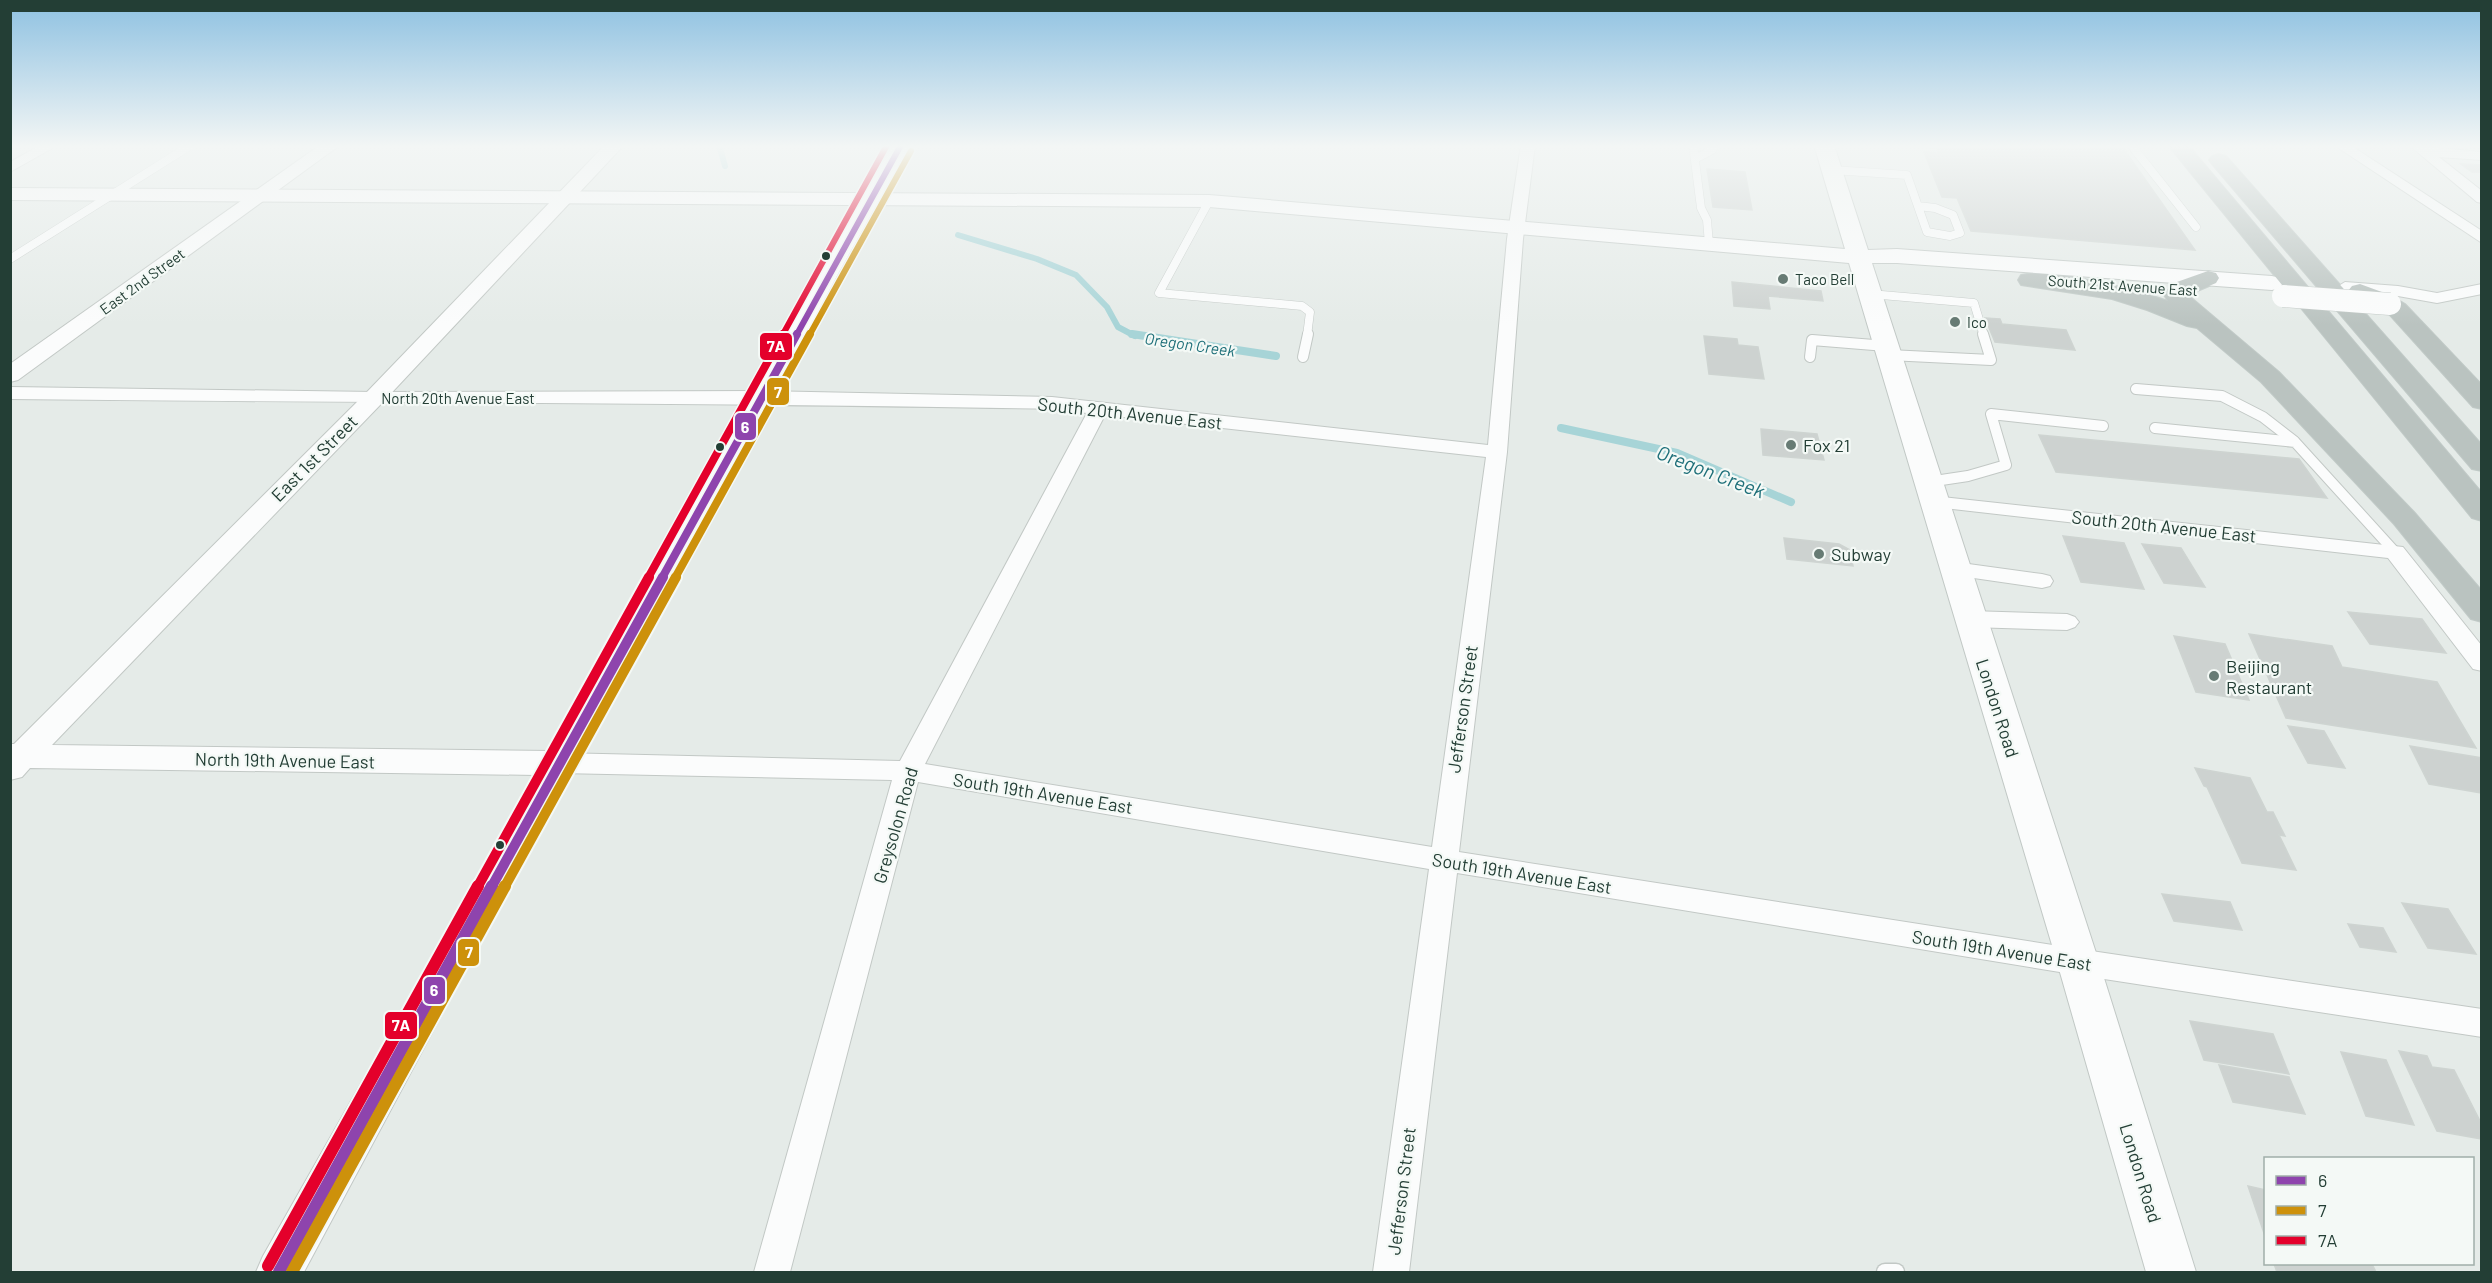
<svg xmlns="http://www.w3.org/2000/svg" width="2492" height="1283" font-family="Barlow,sans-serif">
<rect width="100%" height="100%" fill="#e5ebe8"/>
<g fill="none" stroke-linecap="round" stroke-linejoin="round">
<g stroke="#a7d4d7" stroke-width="6">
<polyline points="719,145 725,166"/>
<polyline points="958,235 1037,259 1076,275 1107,307 1118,327 1135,336"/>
</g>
<g stroke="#a7d4d7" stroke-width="8">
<polyline points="1132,334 1276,356"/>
<polyline points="1561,428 1677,453 1791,502"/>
</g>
</g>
<g fill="#cdd2d0" stroke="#ced4d1" stroke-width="1.5">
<polygon points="1923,145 2121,145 2195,250 1971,231 1957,198 1942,197 1924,152 1939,153 1937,148 1924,147"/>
<polygon points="2461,164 2482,165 2482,172 2472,172"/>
<polygon points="1707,169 1745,172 1752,210 1713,207"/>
<polygon points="1732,282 1821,291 1823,301 1768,296 1770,309 1734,306"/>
<polygon points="1985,318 2000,319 2002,324 2066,330 2075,350 1995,342"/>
<polygon points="1704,336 1737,339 1738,345 1758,347 1764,379 1709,374"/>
<polygon points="1761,429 1817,434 1824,460 1763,455"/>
<polygon points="2039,435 2299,459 2327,498 2056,472"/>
<polygon points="2063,536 2124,543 2144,589 2081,582"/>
<polygon points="1784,538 1839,544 1850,550 1853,566 1787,559"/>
<polygon points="2142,544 2181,548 2205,587 2164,583"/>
<polygon points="2348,612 2422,619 2446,653 2370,644"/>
<polygon points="2249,634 2332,646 2342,667 2437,682 2476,748 2286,718"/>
<polygon points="2174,636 2225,644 2249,700 2196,692"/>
<polygon points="2288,726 2324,731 2345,768 2308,763"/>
<polygon points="2410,746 2482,758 2482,793 2429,784"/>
<polygon points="2195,768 2250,778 2267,812 2273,812 2285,836 2279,835 2296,870 2242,863 2207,787 2204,786"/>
<polygon points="2162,894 2230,902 2242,930 2174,921"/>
<polygon points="2402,903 2448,909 2476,954 2428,948"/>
<polygon points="2348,924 2383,928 2396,952 2360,947"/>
<polygon points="2190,1021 2273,1034 2289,1074 2204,1060"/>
<polygon points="2399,1051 2427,1056 2432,1067 2454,1070 2482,1125 2482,1139 2437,1131"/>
<polygon points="2341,1052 2386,1060 2414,1125 2366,1116"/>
<polygon points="2219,1065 2289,1077 2305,1114 2233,1102"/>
<polygon points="2248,1186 2266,1190 2266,1239"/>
<polygon points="2274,1264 2372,1264 2376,1272 2277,1272"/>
</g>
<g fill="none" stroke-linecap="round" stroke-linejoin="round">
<g stroke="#c2c8c5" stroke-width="9">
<g id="service-far2">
<polyline points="1693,145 1701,208 1707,220 1709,244"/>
<polyline points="2131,145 2196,227"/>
<polyline points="1695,159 1712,150 1714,145"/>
<polyline points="1832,170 1907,175 1927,232 1950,236 1960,233 1953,215 1935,208 1918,206"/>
<polyline points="1209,201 1159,293 1302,306 1310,312 1307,336"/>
<polyline points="10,259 191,145"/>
<polyline points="1870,294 1974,303 1984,336"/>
</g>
</g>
<g stroke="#c2c8c5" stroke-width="12">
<g id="service-far1">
<polyline points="1889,355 1991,360 1983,334"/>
<polyline points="1303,357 1308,334"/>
<polyline points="1810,357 1812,340 1886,346"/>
<polyline points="2136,389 2222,396 2263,417 2294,441"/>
<polyline points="2155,428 2295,442 2395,552"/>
<polyline points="1928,482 1968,476 2006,465 1991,414 2103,426"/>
</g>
</g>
<g stroke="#c2c8c5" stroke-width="19">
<polyline id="service" points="1885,1272 1896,1272"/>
</g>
<g stroke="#c2c8c5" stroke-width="2">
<g id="minor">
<polygon points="41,145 58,145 10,172 10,162"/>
<path d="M1521,145H1535L1523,239L1507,452L1459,852L2078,949L2482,1009V1037L2078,975L1457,873L1409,1272H1373L1429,869L918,782L790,1272H754L892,780L559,773L550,770L546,763L550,756L559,753L900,761L1087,413L1052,409C705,402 358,403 10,399V387L374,392L761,391L1052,397L1488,445L1507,239ZM1105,415L1486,457L1432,847L925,764Z"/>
<polygon points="2334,145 2350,145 2482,231 2482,243"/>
<polygon points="2409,145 2482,152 2482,160 2439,157 2482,191 2482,203 2477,202"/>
<polygon points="2345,282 2398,286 2437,293 2482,284 2482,294 2437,303 2398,296 2339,291 2337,287"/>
<polygon points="1933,496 2403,547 2482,646 2482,671 2473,669 2388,558 1926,506 1922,502 1926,498"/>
<polygon points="1954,562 2042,574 2050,576 2053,581 2050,586 2042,588 1946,574 1943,569 1946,564"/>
<polygon points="1970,611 2067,614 2075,617 2079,622 2075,627 2067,630 1970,627 1962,624 1958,619 1962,614"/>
</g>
</g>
<g stroke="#c2c8c5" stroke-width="2">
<g id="tertiary">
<polygon points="320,145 340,145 18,380 10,382 10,364"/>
<polygon points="605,145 624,145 382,403 52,745 550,751 867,188 892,145 910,145 838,274 304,1272 256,1272 263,1256 536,775 30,768 22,777 10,780 10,744 14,744 366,393"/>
</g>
</g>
<g stroke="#c1c8c5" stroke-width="2">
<polygon id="secondary" points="1814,145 1834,145 1868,250 1897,249 2272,276 2280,278 2283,283 2280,288 2272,290 1897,263 1872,263 2099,962 2196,1272 2146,1272 2057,962 1849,263 1209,207 10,200 10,188 1209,195 1845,249"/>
</g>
<g stroke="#c1cac7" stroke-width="2">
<g id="motorway">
<polygon points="2168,145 2188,145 2482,493 2482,521 2472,518"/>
<polygon points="2219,154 2226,156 2482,445 2482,471 2472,469 2212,164 2209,160 2212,156"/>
<path d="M2208,271L2216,273L2219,278L2216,283L2188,295L2279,372L2414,512L2482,591V622L2471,619L2394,524L2261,382L2197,328L2187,326L2147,310L2112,299L2021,285L2018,280L2021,275C2051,268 2137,290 2168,301L2164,295L2174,283Z"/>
<polygon points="2360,284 2390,295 2405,304 2482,385 2482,409 2473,407 2389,314 2352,296 2348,291 2352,286"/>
</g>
</g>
<use href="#service-far2" stroke="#fbfcfc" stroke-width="8"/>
<use href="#service-far1" stroke="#fbfcfc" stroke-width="10"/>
<use href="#service" stroke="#fbfcfc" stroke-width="16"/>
<use href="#minor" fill="#fbfcfc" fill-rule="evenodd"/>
<use href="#tertiary" fill="#fbfcfc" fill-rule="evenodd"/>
<use href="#secondary" fill="#fbfcfc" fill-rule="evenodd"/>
<use href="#motorway" fill="#bac3c0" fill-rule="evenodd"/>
<g stroke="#c1c8c5" stroke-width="23" stroke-linecap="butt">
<polyline id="secondary-bridge" points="2283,296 2390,304"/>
</g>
<use href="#secondary-bridge" stroke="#fbfcfc" stroke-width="22"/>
<g stroke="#f4f9f6" stroke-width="9">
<polyline id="bus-1-far3" points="796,336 901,145"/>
</g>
<g stroke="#f4f9f6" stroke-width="11">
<polyline id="bus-1-far2" points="662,578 797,334"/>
</g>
<g stroke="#f4f9f6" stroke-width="14">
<polyline id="bus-1-far1" points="491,888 663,577"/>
</g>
<g stroke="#f4f9f6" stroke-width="16">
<polyline id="bus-1" points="279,1272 492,886"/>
</g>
<g stroke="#f4f9f6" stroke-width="9">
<polyline id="bus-2-far3" points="809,336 911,151"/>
</g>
<g stroke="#f4f9f6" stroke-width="11">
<polyline id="bus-2-far2" points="675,578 810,334"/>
</g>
<g stroke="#f4f9f6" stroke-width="14">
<polyline id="bus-2-far1" points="504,888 676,577"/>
</g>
<g stroke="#f4f9f6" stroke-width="16">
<polyline id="bus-2" points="292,1272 505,886"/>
</g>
<g stroke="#f4f9f6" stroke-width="9">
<polyline id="bus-3-far3" points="782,336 887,145"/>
</g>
<g stroke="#f4f9f6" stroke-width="11">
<polyline id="bus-3-far2" points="648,578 783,334"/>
</g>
<g stroke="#f4f9f6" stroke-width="14">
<polyline id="bus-3-far1" points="477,888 649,577"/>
</g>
<g stroke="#f4f9f6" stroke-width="16">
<polyline id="bus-3" points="268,1266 478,886"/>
</g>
<use href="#bus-1-far3" stroke="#8e44ad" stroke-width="6"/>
<use href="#bus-1-far2" stroke="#8e44ad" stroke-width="8"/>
<use href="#bus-1-far1" stroke="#8e44ad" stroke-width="10"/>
<use href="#bus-1" stroke="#8e44ad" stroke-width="12"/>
<use href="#bus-2-far3" stroke="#cd910b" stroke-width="6"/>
<use href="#bus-2-far2" stroke="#cd910b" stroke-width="8"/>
<use href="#bus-2-far1" stroke="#cd910b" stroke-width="10"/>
<use href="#bus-2" stroke="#cd910b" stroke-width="12"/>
<use href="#bus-3-far3" stroke="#e4002b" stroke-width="6"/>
<use href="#bus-3-far2" stroke="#e4002b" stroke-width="8"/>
<use href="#bus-3-far1" stroke="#e4002b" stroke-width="10"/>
<use href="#bus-3" stroke="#e4002b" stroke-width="12"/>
</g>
<linearGradient id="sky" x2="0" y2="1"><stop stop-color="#8ec1e1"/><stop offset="0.45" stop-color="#f3f6f5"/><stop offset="1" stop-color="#f3f6f5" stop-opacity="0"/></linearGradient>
<rect width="2492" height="325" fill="url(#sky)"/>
<g fill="#233e35" stroke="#f4f9f6" stroke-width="2">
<circle cx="826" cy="256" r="5"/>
<circle cx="720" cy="447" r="5"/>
<circle cx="500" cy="845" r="5"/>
</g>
<g fill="#677b74" stroke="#f4f9f6" stroke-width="2">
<circle cx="1783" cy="279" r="6"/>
<circle cx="1955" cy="322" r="6"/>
<circle cx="1791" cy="445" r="6"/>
<circle cx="1819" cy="554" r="6"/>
<circle cx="2214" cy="676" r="6"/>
</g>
<g text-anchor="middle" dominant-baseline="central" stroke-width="4.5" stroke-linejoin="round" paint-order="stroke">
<g font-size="15" fill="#233e35" stroke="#f4f9f6" text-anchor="start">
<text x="1795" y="279">Taco Bell</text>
<text x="1967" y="322">Ico</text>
</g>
<g font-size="15" fill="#233e35" stroke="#f4f9f6">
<text transform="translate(142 281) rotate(-36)">East 2nd Street</text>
<text transform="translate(2123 285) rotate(4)">South 21st Avenue East</text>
<text x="458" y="398">North 20th Avenue East</text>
</g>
<g font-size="16" font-style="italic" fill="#1e6f79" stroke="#f4f9f6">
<text transform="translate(1190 344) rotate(8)">Oregon Creek</text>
</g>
<g font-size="18" fill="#233e35" stroke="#f4f9f6">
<text transform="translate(1130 413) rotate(6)">South 20th Avenue East</text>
<text transform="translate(314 458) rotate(-45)">East 1st Street</text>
<text transform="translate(2164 526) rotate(6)">South 20th Avenue East</text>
<text transform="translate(1998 708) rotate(72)">London Road</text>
<text transform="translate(1462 709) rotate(-82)">Jefferson Street</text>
<text transform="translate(285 760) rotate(1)">North 19th Avenue East</text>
<text transform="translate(1043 793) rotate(9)">South 19th Avenue East</text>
<text transform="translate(895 825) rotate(-74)">Greysolon Road</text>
<text transform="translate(1522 873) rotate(9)">South 19th Avenue East</text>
<text transform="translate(2002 950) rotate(9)">South 19th Avenue East</text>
<text transform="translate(2141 1173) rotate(73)">London Road</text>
<text transform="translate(1401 1191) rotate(-83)">Jefferson Street</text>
</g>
<g font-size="18" fill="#233e35" stroke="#f4f9f6" text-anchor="start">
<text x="1803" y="445">Fox 21</text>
<text x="1831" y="554">Subway</text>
<text x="2226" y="666">Beijing<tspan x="2226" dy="21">Restaurant</tspan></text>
</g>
<g font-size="20" font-style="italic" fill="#1e6f79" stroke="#f4f9f6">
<text transform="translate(1711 471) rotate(21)">Oregon Creek</text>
</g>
</g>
<g stroke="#f4f9f6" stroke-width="2">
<rect x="759" y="332" width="34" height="29" rx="6" fill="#e4002b"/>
<rect x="766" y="377" width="24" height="29" rx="6" fill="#cd910b"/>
<rect x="734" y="412" width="23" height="29" rx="6" fill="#8e44ad"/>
<rect x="457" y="938" width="23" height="29" rx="6" fill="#cd910b"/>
<rect x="423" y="976" width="23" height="29" rx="6" fill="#8e44ad"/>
<rect x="384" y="1011" width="34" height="29" rx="6" fill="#e4002b"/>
</g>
<g font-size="16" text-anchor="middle" font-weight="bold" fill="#fff">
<text x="776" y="352">7A</text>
<text x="778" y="398">7</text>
<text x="745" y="433">6</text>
<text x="469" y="958">7</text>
<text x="434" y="996">6</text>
<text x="401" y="1031">7A</text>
</g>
<rect width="2492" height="1283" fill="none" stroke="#233e35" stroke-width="24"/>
<rect x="2264" y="1157" width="210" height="108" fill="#f4f9f6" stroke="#a0aea9" stroke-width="1.5"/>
<rect x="2276" y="1176" width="30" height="9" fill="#8e44ad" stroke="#a0aea9" stroke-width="1.5"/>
<text x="2318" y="1187" font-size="18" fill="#233e35">6</text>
<rect x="2276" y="1206" width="30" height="9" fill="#cd910b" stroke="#a0aea9" stroke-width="1.5"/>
<text x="2318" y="1217" font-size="18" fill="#233e35">7</text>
<rect x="2276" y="1236" width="30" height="9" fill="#e4002b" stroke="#a0aea9" stroke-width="1.5"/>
<text x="2318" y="1247" font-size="18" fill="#233e35">7A</text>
</svg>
